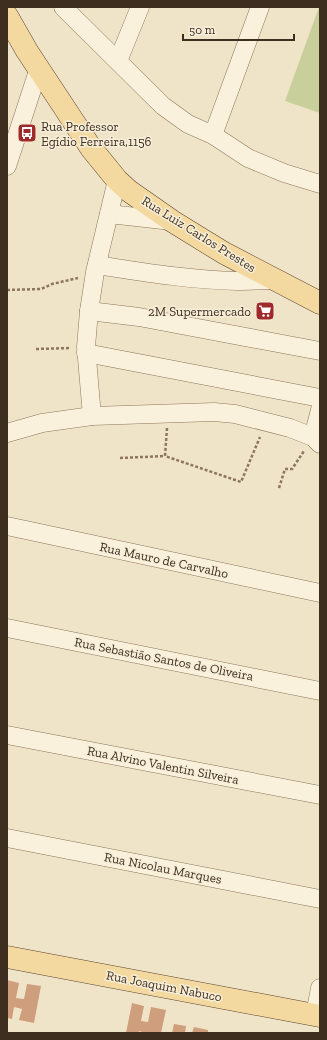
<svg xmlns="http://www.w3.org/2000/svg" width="327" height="1040" font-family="'Zilla Slab',serif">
<rect width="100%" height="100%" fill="#f0e4c8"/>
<polygon fill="#c9cf9b" points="319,7 320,7 320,113 285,101"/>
<g fill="#cf9f7d">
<polygon points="7,980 19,983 16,998 24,999 27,984 41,986 34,1023 19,1020 22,1009 14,1007 12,1019 7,1018"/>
<polygon points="132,1003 144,1006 141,1021 148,1022 151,1007 166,1010 161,1033 146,1033 139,1031 138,1033 126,1033"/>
<polygon points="174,1024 186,1026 185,1033 172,1033"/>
<polygon points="194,1027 208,1030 208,1033 192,1033"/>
</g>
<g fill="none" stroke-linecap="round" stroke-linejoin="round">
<g stroke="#8d765c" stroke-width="19">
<g id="minor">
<polyline points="63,7 163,106 188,124 213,135 248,158 284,173 320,184"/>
<polyline points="118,61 140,7"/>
<polyline points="213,135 260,7"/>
<polyline points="7,166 39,68"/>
<polyline points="109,214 172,221"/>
<path d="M97,265C143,272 190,280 237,281C250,281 262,280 274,280"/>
<polyline points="89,311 139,317 320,351"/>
<polyline points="86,353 320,398"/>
<polyline points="92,416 86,347 89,311 95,272 117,180"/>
<polyline points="7,433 42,423 92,416 214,412 235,414 290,428 313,437 320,444"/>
<polyline points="313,437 320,410"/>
<polyline points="7,526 320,593"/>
<polyline points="7,628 320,691"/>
<polyline points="7,735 320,795"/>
<polyline points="7,838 320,899"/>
<polyline points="315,1015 320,988"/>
</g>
</g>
<g stroke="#5b4430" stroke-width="23">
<g id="major">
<polyline points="7,16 27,51 91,148 117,180 129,191 172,221 224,253 320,303"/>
<polyline points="7,957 320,1016"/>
</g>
</g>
<g stroke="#8d765c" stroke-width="2.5" stroke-dasharray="3 2" stroke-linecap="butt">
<polyline points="7,290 41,289 52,284 78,278"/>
<polyline points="36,349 71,348"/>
<polyline points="167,428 165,456 241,482 260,437"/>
<polyline points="120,458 165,456"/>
<polyline points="279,488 285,469 292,469 304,451"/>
</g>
<use href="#minor" stroke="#faf1dc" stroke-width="18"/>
<use href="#major" stroke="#f3d9a0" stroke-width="22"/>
</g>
<defs>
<g id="bus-square" transform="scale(1)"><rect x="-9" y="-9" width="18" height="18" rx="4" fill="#9e2a2b" stroke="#f7eed8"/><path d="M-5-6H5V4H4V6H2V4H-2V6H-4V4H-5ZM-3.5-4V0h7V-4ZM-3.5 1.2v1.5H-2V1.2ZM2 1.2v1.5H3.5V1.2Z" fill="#fff"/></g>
<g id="supermarket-square" transform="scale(1)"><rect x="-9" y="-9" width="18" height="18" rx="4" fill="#9e2a2b" stroke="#f7eed8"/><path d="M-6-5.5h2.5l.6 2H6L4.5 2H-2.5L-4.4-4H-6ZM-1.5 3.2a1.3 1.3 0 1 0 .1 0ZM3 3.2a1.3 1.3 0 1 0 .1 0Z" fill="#fff"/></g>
</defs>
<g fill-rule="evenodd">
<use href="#bus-square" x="27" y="133"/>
<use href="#supermarket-square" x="265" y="311"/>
</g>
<g text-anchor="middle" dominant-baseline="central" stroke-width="3" stroke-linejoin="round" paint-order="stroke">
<g font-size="13" fill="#3d2e20" stroke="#f7eed8" text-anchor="start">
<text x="41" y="126">Rua Professor<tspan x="41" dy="15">Egídio Ferreira,1156</tspan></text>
<text x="251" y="311" text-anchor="end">2M Supermercado</text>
</g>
<g font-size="13" fill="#3d2e20" stroke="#f7eed8">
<text transform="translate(199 234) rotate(32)">Rua Luiz Carlos Prestes</text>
<text transform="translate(164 560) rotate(12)">Rua Mauro de Carvalho</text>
<text transform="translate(164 659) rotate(11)">Rua Sebastião Santos de Oliveira</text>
<text transform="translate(163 765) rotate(11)">Rua Alvino Valentin Silveira</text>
<text transform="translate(163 868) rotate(11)">Rua Nicolau Marques</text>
<text transform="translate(164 986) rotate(11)">Rua Joaquim Nabuco</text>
</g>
</g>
<rect width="327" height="1040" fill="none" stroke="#3d2e20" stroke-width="16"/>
<path d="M183 34v6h111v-6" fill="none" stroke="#3d2e20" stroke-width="2"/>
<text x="189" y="34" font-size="12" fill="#3d2e20" stroke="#f7eed8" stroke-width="3" paint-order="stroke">50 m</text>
</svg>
